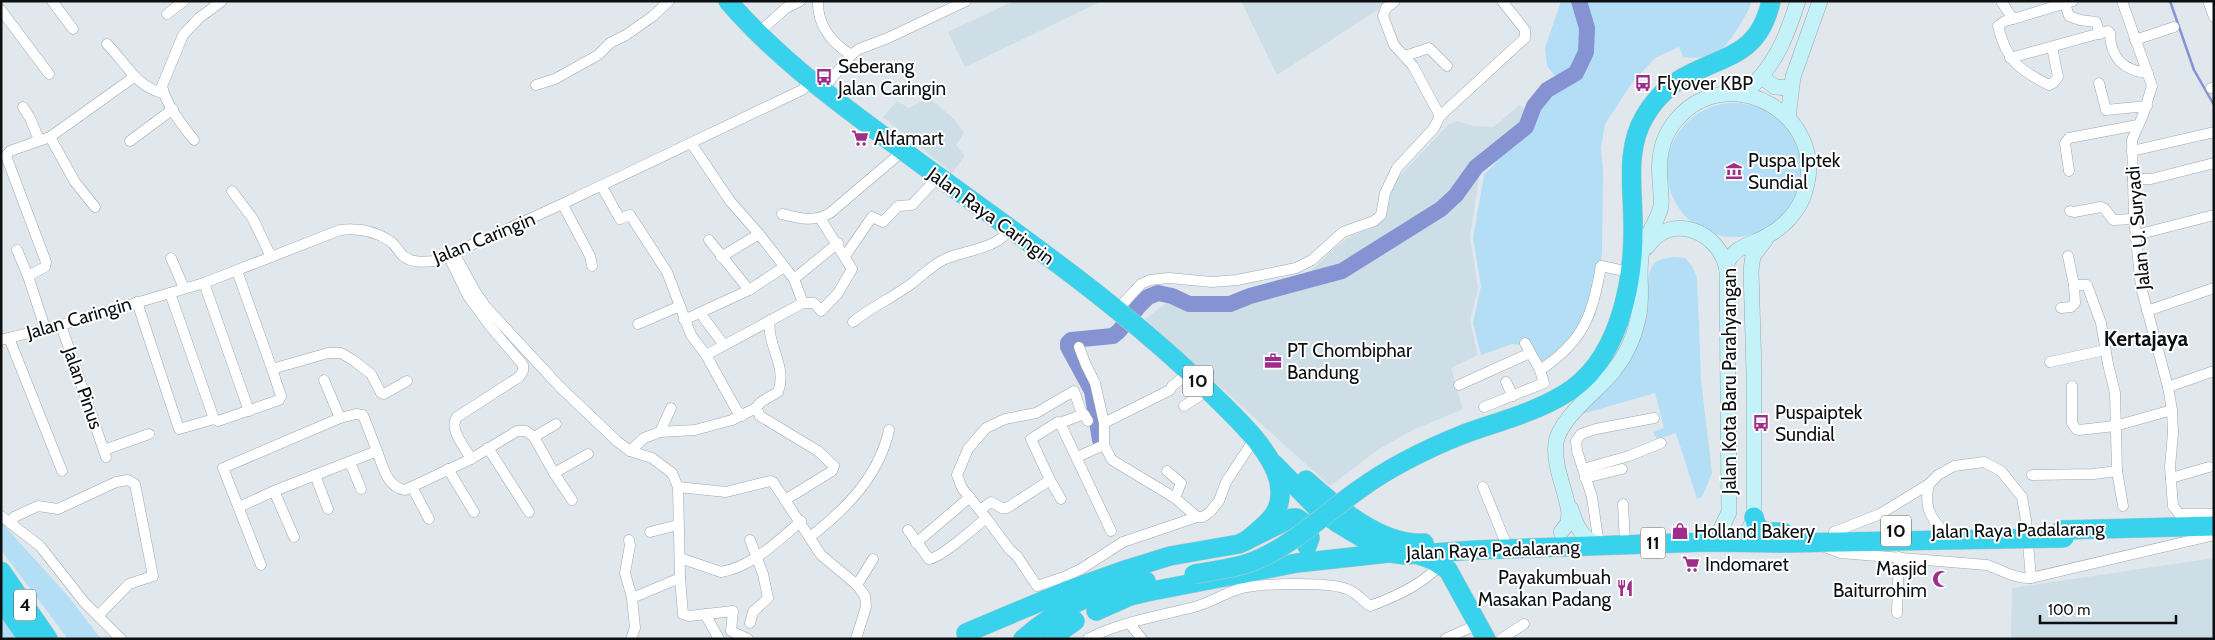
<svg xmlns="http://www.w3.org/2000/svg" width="2215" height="640" font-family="Cabin,sans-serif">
<rect width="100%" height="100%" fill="#e0e8ed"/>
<g fill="#cedee7">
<polygon points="1014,1 1102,1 965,67 948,32"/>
<polygon points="1241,1 1391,1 1277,75"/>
<polygon points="928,97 954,119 964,133 956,145 965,156 952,173 883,117 897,101 909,108"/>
<polygon points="1519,105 1528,112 1511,142 1480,172 1470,237 1478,288 1470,321 1478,355 1451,368 1463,409 1413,430 1379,449 1330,486 1145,319 1178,294 1194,302 1228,302 1302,279 1337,246 1353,235 1376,227 1386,217 1391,185 1448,125 1457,121 1474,126 1494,127"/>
<polygon points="2214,558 2214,639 2011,639 2012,588"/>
</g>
<g fill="#b3def6">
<path d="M1561,1H1752C1749,10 1744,18 1739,26C1724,51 1714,61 1683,57L1679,47L1655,58L1632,83L1605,124L1601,148L1603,170L1602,252L1596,314L1580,340L1549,370L1542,372L1521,345L1512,344L1481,355L1473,323L1481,286L1473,238L1484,175L1531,126L1537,109L1548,95L1567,83L1555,76L1547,66L1545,48Z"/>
<circle cx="1734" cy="170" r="67"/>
<path d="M1674,257L1685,258L1692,266L1697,278L1701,380L1712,473L1702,497L1697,499L1676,433L1657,439L1653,432L1664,428L1655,393L1582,414C1604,390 1641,347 1647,314C1650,298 1644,280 1653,265C1657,259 1667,258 1674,257Z"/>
<polygon points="1,522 67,595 101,639 68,639 1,550"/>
<polygon points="1,614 19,639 1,639"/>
</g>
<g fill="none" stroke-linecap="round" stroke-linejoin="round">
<polyline stroke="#8593d3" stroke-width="2.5" points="2170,1 2194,70 2214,105"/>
<polyline stroke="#8593d3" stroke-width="16" points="1100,440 1092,391 1068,347 1068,343 1071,340 1113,336 1119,331 1139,306 1148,297 1158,293 1172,296 1189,304 1230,304 1250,296 1342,271 1441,209 1456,195 1476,167 1526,127 1534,106 1547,90 1576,73 1586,52 1587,28 1579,1"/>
<g stroke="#9fa7ab" stroke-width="11">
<g id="street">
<polyline points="52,1 73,29"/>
<path d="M818,1C817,25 832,43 851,55"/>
<polyline points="1395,1 1386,8 1383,16 1394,45 1413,66 1440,116"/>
<polyline points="2001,1 2013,19 2073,1"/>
<polyline points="2122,1 2152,86 2143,115 2132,140 2134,219 2141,287 2168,387 2172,410 2173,433 2170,467 2173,506 2179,514 2214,514"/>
<polyline points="2208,1 2214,17"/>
<polyline points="2065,4 2069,16 2080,20 2096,22 2100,34"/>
<polyline points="1,10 49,74"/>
<polyline points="167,14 184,1"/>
<path d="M2013,19L2005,21L1998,26C2006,60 2019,70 2049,85L2053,83L2058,77L2052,47"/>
<polyline points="758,33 786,8 800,1"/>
<polyline points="2135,40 2174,27"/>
<path d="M107,44C125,62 136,87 163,93"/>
<polyline points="1405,56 1429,48 1447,66"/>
<path d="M2010,58L2108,31L2110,33C2110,57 2124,71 2148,73"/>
<polyline points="2099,83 2106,110 2147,106"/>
<polyline points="536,85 555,79 598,55 610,43 626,35 653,16 669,1"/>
<polyline points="2211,88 2214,87"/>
<polyline points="823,89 851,55 859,49 888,38 966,1"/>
<polyline points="23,107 30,118 39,140"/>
<polyline points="50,137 75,182 95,207"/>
<path d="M194,140C182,125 166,105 162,86L183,35L199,18L222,1"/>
<polyline points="130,141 173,109"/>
<polyline points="691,143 730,201 759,234 794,279 803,303"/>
<polyline points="2132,151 2214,132"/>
<polyline points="2069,171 2065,143 2069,138 2138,125"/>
<polyline points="2133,179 2151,179 2214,163"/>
<polyline points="602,187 620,219 630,215 667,272 691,335 706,355 736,409 742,416"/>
<polyline points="232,191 253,219 271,257"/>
<polyline points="563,205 590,256 592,266"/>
<polyline points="2070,211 2074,212 2101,207 2105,209 2113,220 2134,219"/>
<path d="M782,214C801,218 812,223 830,213L903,151"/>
<polyline points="2136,235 2214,215"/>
<polyline points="709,240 749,290"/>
<polyline points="17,250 28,276"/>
<polyline points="454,253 476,293 486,307 560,387 618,442 630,451 652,458 672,473 678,487 680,578 683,614 689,616 733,611 731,631 748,639"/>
<polyline points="845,256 872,217 883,222 898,206 912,205 938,177"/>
<polyline points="2068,256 2074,285"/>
<polyline points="721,257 759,234"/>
<polyline points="171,258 184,288"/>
<polyline points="237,271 272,369 328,353 341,353 353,360 371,374 381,393 384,394 407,381"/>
<polyline points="794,279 838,243"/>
<polyline points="204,283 249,411"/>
<polyline points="170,293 214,419"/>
<polyline points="137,302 179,429 214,419 218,421 279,400 281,396 272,369"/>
<polyline points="2061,308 2071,307 2075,303 2074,285 2087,285 2101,323 2108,364 2115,393 2117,471 2123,506"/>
<polyline points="1117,310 1141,284 1150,280 1169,278 1212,282 1237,280 1296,268 1312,260 1343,232 1374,221 1381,215 1385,193 1397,168 1434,128 1440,116 1525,38 1525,30 1502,1"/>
<polyline points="2147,311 2214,288"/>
<polyline points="700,313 724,345"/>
<polyline points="684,320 749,290 784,267"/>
<path d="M853,322C871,307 892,298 911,284C922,276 932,265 945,259C966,250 997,249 1010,229"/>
<polyline points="638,324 680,306"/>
<polyline points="61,325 106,457"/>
<polyline points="45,328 28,276 45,267 46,262 6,156 10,151 50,137 134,77"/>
<polyline points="9,338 62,471"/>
<path d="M1,340L61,325L204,283L340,230C357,228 375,231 390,241C395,244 398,251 403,256C412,263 423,262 434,261C559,208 679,148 802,90L812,80"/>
<polyline points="1079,347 1086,365 1095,383 1104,423 1104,445 1112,460 1175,498 1197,517 1203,517 1210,512 1219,501 1226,482 1255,438"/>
<polyline points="706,355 803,303 814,303 821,311 838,293 852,269 820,218"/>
<polyline points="2050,362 2105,350"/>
<path d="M1540,370C1584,341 1592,316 1601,266L1620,270"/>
<polyline points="324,380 340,418"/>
<polyline points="1506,382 1513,396"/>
<polyline points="1459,385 1530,353"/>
<polyline points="2072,386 2072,423 2076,429 2079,430 2115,426 2172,410"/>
<polyline points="2168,387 2214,371"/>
<polyline points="1184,406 1208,390"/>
<polyline points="1484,407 1544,383 1540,370 1525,343"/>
<polyline points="756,408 760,416 818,451 834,466 832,471 785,500 821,555 857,585"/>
<polyline points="1060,423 1111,531"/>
<polyline points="1104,423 1170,390 1172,386 1190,372"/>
<path d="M660,432L695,430L732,420L756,408L761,402L778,392C788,367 766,344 770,320"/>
<polyline points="534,437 556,424"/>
<polyline points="488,448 529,512"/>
<polyline points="104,450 149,434"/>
<polyline points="630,451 644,438 660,432 671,408"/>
<polyline points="1077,457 1104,445"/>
<polyline points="471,459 517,431 526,431 534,437 554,473 588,454"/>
<polyline points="350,462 361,489"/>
<polyline points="448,469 474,512"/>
<polyline points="1583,469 1629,456 1661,443"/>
<polyline points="1167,471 1181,483 1175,498"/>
<polyline points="554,473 572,500"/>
<polyline points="315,475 328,509"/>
<polyline points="2032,475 2094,474 2117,471"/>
<polyline points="1585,478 1622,469"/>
<polyline points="2171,478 2209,467"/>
<path d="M1929,484C1924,504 1929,518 1944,531"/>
<polyline points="412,487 429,519"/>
<polyline points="678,487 726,492 770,481 773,482 785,500"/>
<polyline points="1483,487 1505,541"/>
<polyline points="274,491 294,537"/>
<polyline points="1061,499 1050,480 1031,439 1058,422 1060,423 1084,414 1088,421"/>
<polyline points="1623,504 1625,544"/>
<path d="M239,507L274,491L377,451C383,467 387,487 405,490L471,459C465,447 448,429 457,417L519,377L523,371V365L490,326L468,296L448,255"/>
<polyline points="980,510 991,502 1002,508 1007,508 1050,480"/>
<polyline points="1,516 40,546 84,602 121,639"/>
<polyline points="986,518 962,488 957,475 968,449 986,428 1005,419 1036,413 1074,391 1082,414"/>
<polyline points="11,524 14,517 38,506 58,509 116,482 128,480 135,484 153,576 129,584 98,616"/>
<path d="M908,530L929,559C939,559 976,527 986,518L1010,550L1017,556L1037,586L1064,577L1081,569L1123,542L1197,517"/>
<polyline points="650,532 678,525"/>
<polyline points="1834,532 1880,514 1929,484 1938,475 1954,466 1984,462 2001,471 2022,497 2026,520 2031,578"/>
<path d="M810,537C846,509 879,476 889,430"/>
<polyline points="629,540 630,545 625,573 632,598 680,578"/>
<polyline points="750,540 763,574 768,598 753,612 750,623"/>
<polyline points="916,543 970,497"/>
<polyline points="1599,545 1592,497 1577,451 1576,441 1581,434 1596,429 1654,418"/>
<path d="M1825,547L1841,553L1987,565C2002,570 2015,579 2031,578L2214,535"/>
<path d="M680,558L721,572C752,567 778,541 801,521"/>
<polyline points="261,565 223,468 340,418 356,414 363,415 377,451"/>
<polyline points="1897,613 1899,557"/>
<polyline points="705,614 719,639"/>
<polyline points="1130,624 1142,639"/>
<polyline points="631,639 635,628 632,598"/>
<polyline points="856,639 866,607 865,596 857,585 873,559"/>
<path d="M1088,639C1120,622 1159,616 1194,607C1209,603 1221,595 1236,590C1254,583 1332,581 1349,590C1357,593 1363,601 1370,606C1395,597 1422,585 1440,565"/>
<polyline points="1445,639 1478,624"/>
<polyline points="1501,639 1524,624"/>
</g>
</g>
<g stroke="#9fa7ab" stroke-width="16">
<g id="secondary">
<polyline points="1762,77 1775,87 1791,88"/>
<path d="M1743,95C1775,66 1785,41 1798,1"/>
<polyline points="1788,117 1793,77 1820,1"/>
<path d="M1647,247C1671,210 1722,233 1727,271"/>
<path d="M1571,509C1576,526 1582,539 1599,545"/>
<path d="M1561,532L1568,523L1569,513C1566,490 1553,466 1556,443C1559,419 1597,391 1612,373C1625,357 1634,338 1638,319C1644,296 1637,273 1642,251C1645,235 1658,222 1661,206C1662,197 1660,188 1660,179C1658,158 1662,136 1677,119C1729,59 1829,115 1805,191C1800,210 1784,227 1767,236C1753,244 1734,247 1727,263L1729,512L1720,531L1707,542"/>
<path d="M1730,541C1743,538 1751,530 1754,517V373L1751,270L1753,256L1766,239"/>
</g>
</g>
<g stroke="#c5c5c6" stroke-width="20">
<g id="highway">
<path d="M728,1C771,51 825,93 878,132C991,217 1112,295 1213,395C1236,418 1272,450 1279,482C1285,513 1267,523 1246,541"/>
<path d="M1464,434C1497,422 1533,413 1563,395C1619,363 1634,283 1633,224C1633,187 1625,149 1645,116C1655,99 1670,84 1688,75C1729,54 1759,54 1771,1"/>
<polyline points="1274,464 1318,509 1336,522 1379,548 1391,553 1405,555 1475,550 1707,542 1788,543 2001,539"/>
<path d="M1306,480C1336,507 1382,546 1424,543"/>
<path d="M1754,517C1758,534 1768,532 1783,532"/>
<polyline points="2061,530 2214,526"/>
<polyline points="1419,555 1433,560 1448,570 1486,639"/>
<polyline points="1,571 48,639"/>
<polyline points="1,600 28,639"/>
<polyline points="1096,611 1130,596 1147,592 1297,563 1389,553"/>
<polyline points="966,633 1066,591 1128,569 1170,556 1239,544 1292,518 1297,518 1307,525 1310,538 1307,546"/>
<path d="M1023,639C1057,609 1100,587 1146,581"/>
<polyline points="1050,639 1075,621"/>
</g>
</g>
<use href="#street" stroke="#fff" stroke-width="10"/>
<use href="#secondary" stroke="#c3f2f9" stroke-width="15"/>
<use href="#highway" stroke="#38d2ec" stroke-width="19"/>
<g stroke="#c5c5c6" stroke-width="20" stroke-linecap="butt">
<g id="highway-bridge">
<polyline points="2001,539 2064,538"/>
<path d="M1194,574C1217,570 1240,568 1261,558C1296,542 1326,513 1357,491C1391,466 1426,449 1464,434"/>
</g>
</g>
<use href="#highway-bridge" stroke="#38d2ec" stroke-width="19"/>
</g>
<defs>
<g id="bus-bare" transform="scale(1.35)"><path d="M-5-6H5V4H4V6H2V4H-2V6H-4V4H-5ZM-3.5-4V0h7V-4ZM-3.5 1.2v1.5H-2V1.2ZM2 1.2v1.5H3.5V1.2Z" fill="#9f2d8a" stroke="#fff" stroke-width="2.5" paint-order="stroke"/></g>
<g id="supermarket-bare" transform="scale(1.35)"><path d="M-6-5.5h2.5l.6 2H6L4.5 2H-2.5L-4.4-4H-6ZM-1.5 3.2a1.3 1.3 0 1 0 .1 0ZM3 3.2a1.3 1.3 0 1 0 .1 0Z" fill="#9f2d8a" stroke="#fff" stroke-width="2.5" paint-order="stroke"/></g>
<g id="museum-bare" transform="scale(1.35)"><path d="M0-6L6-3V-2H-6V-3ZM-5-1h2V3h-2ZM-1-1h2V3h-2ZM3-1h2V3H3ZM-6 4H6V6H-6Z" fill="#9f2d8a" stroke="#fff" stroke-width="2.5" paint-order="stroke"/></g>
<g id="office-bare" transform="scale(1.35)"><path d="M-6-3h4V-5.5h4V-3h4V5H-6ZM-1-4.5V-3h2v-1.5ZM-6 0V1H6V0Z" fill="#9f2d8a" stroke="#fff" stroke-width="2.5" paint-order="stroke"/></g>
<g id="shop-bare" transform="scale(1.35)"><path d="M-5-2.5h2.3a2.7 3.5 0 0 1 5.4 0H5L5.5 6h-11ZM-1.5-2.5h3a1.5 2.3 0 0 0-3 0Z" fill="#9f2d8a" stroke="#fff" stroke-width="2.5" paint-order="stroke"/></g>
<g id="mosque-bare" transform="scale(1.35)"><path d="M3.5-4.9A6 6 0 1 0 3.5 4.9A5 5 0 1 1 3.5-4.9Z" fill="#9f2d8a" stroke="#fff" stroke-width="2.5" paint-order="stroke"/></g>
<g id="restaurant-bare" transform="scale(1.35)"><path d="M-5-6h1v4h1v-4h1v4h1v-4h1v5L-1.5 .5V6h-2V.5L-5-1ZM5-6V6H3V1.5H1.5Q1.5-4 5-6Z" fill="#9f2d8a" stroke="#fff" stroke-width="2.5" paint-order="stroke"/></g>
</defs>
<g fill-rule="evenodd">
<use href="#bus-bare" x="824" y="77"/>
<use href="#bus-bare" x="1643" y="83"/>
<use href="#supermarket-bare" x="860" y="138"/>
<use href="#museum-bare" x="1734" y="171"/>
<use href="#office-bare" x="1273" y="361"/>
<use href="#bus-bare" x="1761" y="423"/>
<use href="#shop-bare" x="1680" y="531"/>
<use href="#supermarket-bare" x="1691" y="564"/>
<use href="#mosque-bare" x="1941" y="579"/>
<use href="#restaurant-bare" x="1625" y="588"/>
</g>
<g text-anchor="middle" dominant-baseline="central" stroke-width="4" stroke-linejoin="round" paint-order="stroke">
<g fill="#fff" stroke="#565758" stroke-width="1">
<rect x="1183" y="365.5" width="30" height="31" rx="4"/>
<rect x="1881" y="515.5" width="30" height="31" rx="4"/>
<rect x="1640.5" y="527.5" width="25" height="31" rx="4"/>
<rect x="14" y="589.5" width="22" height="31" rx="4"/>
</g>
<g font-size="18" font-weight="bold" fill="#0d0f11">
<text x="1198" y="381">10</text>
<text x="1896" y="531">10</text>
<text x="1653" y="543">11</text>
<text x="25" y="605">4</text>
</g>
<g font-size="19" fill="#0d0f11" stroke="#fff" text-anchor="start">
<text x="838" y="66">Seberang<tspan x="838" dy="22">Jalan Caringin</tspan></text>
<text x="1657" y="83">Flyover KBP</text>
<text x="874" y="138">Alfamart</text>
<text x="1748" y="160">Puspa Iptek<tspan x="1748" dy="22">Sundial</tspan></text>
<text x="1287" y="350">PT Chombiphar<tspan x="1287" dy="22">Bandung</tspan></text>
<text x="1775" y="412">Puspaiptek<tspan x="1775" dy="22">Sundial</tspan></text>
<text x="1694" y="531">Holland Bakery</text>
<text x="1705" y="564">Indomaret</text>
<text x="1927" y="568" text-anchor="end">Masjid<tspan x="1927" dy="22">Baiturrohim</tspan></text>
<text x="1611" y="577" text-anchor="end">Payakumbuah<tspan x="1611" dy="22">Masakan Padang</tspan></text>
</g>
<g font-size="19" fill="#0d0f11" stroke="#fff">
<text transform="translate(991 216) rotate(36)">Jalan Raya Caringin</text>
<text transform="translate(2138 228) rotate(-95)">Jalan U. Suryadi</text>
<text transform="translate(484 238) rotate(-22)">Jalan Caringin</text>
<text transform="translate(79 318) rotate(-16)">Jalan Caringin</text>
<text transform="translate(1729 381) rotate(-90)">Jalan Kota Baru Parahyangan</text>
<text transform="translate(83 388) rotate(71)">Jalan Pinus</text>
<text transform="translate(2018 530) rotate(-1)">Jalan Raya Padalarang</text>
<text transform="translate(1493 550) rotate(-2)">Jalan Raya Padalarang</text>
</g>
<g font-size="21" font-weight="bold" fill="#0d0f11" stroke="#fff">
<text x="2146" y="338">Kertajaya</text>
</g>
</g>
<rect width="2215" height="640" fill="none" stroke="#0d0f11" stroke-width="5"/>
<path d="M2040 615v8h136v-8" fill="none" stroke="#0d0f11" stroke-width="2.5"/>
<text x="2048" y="615" font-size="15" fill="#0d0f11" stroke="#ffffff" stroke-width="4" paint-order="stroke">100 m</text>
</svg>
